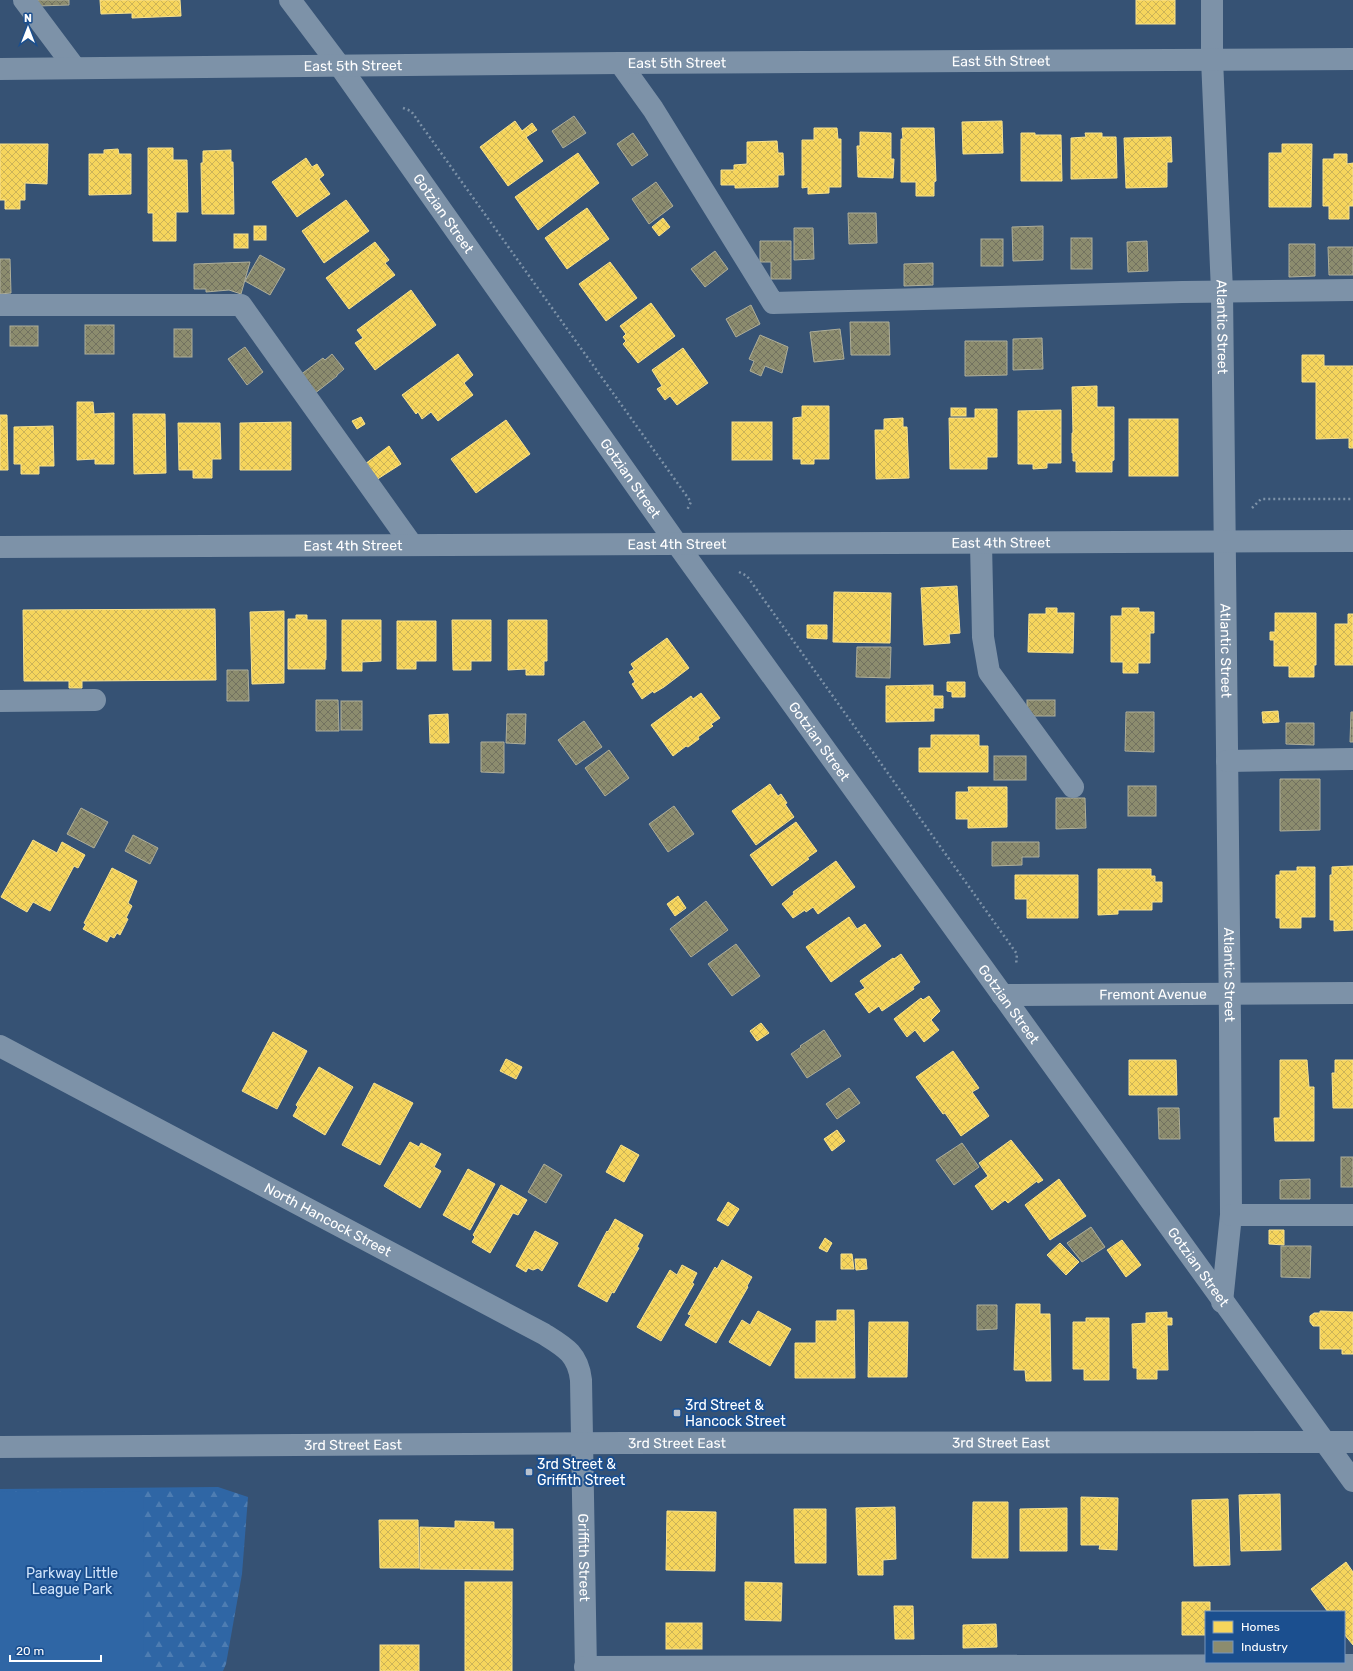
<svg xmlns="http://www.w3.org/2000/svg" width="1353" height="1671" font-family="Rubik,sans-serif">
<defs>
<pattern id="forest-firs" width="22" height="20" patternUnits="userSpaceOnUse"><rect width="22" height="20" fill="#2f66a5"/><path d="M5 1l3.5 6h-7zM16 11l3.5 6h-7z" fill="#4e7db2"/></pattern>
<pattern id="homes-cross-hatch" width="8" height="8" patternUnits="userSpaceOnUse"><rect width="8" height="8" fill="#f6d55c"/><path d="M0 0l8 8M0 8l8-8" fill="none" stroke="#ccb358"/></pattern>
<pattern id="industry-cross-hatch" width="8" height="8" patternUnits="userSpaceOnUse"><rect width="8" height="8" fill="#8c8c6e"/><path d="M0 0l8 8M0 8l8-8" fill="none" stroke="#727260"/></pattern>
</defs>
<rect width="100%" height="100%" fill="#365274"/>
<polygon fill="url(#forest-firs)" points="218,1487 248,1497 242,1574 226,1664 223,1671 55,1671 0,1521 0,1489"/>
<polygon fill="#2f66a5" points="143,1491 144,1671 0,1671 0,1492"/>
<g fill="url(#homes-cross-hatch)" stroke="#f9e28d">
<polygon points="100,0 180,0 181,16 132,18 132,13 101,14"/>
<rect x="1136" y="0" width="39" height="24"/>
<polygon points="515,121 522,131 532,123 537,130 526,137 543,161 508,186 480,147"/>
<polygon points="1002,121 1003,153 963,154 962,122"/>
<polygon points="814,128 837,128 838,139 841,139 841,187 829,187 829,193 808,194 808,187 802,188 802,140 814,140"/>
<polygon points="902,128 934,128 936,181 934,182 934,196 916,196 916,182 901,182 901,139 903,139"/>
<polygon points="860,132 891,133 891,159 894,159 893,178 858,177 857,146 860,146"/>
<polygon points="1021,133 1035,133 1035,135 1061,135 1062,181 1021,181"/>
<polygon points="1085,133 1102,133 1102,137 1116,137 1117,178 1071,179 1071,138 1086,137"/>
<polygon points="1171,137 1172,162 1167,162 1167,187 1126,188 1124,138"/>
<polygon points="777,141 778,153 783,153 784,175 778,175 778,187 735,188 735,185 721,185 721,170 734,170 734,165 747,164 747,142"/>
<polygon points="0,144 48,144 47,184 25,183 25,200 20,200 20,209 5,209 5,200 0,200"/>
<polygon points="1282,144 1312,144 1311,207 1269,207 1269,153 1282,153"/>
<polygon points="148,148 173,148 173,160 187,160 188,212 176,212 176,241 153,241 153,213 148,213"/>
<polygon points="118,149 119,154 131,154 131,194 89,195 89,154 104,154 104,150"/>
<polygon points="231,150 231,162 233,162 234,214 202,214 201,163 203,163 203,151"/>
<polygon points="578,153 599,183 538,230 515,197"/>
<polygon points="1334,154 1347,154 1347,164 1353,163 1353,206 1349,206 1349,219 1329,219 1329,206 1323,206 1323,159 1334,159"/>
<polygon points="306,158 312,167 317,164 324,175 319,179 330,194 297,217 272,182"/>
<polygon points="346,200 369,231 324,263 302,231"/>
<polygon points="587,208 609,239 567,269 545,238"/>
<polygon points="663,218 670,227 659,236 652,227"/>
<rect x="254" y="226" width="12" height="14"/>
<rect x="234" y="234" width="14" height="14"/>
<polygon points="375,242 389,260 385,263 395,275 349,309 326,278"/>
<polygon points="610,262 637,298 606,321 579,284"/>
<polygon points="411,290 436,325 375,370 355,343 363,338 357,330"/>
<polygon points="651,303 675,336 638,363 623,344 626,341 623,337 626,334 620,326"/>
<polygon points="683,348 708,383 677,405 670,396 665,400 657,389 662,386 652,370"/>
<polygon points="458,354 473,375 464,383 473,395 438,421 431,412 422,419 418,412 416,414 402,395"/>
<polygon points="1302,355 1324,355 1324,366 1353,366 1353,448 1349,448 1349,438 1316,439 1316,382 1302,382"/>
<polygon points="1097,386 1097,407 1114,407 1114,460 1112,461 1112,472 1076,472 1076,461 1073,461 1073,453 1072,453 1072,433 1073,433 1072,387"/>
<polygon points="77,402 93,402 94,414 114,413 114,464 95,464 95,459 77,460"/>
<polygon points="802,406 829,406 829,459 814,459 814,464 801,464 801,459 793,459 793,418 802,417"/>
<rect x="951" y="408" width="15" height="8"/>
<polygon points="975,409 997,409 997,457 987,457 987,469 950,469 949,418 975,418"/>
<polygon points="1061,410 1061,463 1047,463 1047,468 1033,469 1033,464 1018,464 1018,411"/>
<polygon points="133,414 165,414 166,473 134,474"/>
<polygon points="0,415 7,415 8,470 0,470"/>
<polygon points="361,417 365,424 357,429 352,421"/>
<polygon points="903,418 903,427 907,427 909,478 876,479 875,430 884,430 884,419"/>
<rect x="1129" y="419" width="49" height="57"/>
<polygon points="506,420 530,454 476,493 451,459"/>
<polygon points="291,422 291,470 240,470 240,423"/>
<rect x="732" y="422" width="40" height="38"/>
<polygon points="178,423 220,423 221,459 212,459 212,478 193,478 193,470 179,470"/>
<polygon points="53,426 54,466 39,466 39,474 21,474 21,464 14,464 14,427"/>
<polygon points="389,446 401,464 376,480 365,464"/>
<polygon points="957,586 960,633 949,634 950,643 924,645 921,588"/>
<polygon points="834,592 891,593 890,643 833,642"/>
<polygon points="1046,608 1057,608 1057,613 1074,613 1073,653 1028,652 1029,614 1046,614"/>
<polygon points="1122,608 1139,608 1139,612 1154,612 1154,633 1150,633 1150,663 1138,663 1138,673 1123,673 1123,662 1111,662 1111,616 1122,616"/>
<polygon points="215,609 216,680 82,681 82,688 69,688 69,681 24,681 23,610"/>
<polygon points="284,611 284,683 252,684 250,612"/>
<polygon points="1275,613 1316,613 1316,665 1314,665 1314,677 1289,677 1289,666 1274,666 1274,640 1270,640 1270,632 1275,632"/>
<polygon points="1348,614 1353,614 1353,665 1335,665 1335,624 1348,624"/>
<polygon points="296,615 307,615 307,620 326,620 326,660 325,660 325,669 288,669 288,619 296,619"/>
<polygon points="342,620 381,620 381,661 362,662 362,671 342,671"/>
<polygon points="452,620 491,620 491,661 471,661 471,670 453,670"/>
<polygon points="508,620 547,620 547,661 544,661 544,675 526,675 526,669 508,670"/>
<polygon points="397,621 436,621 436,661 416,661 416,669 397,669"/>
<polygon points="807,625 827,625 827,639 807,638"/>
<polygon points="667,638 689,668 664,687 654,693 653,691 642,699 632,684 635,682 629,672 634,669 631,664"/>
<polygon points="947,682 965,682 965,697 952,697 952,692 947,691"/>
<polygon points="933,685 933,696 943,696 943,708 934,708 934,721 886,722 886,686"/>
<polygon points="701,693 720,718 711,724 713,726 698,737 699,739 688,747 686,746 673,756 651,725 691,696 693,699"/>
<polygon points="1278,711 1279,722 1263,723 1262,712"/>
<polygon points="448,714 449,743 430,743 429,715"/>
<polygon points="931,735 979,735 979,746 988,746 988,772 919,772 919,748 931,748"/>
<polygon points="770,784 778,796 781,794 787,803 785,804 794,817 756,845 732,811"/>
<polygon points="968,787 1007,787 1007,827 968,828 968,819 956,819 956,792 969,792"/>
<polygon points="796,822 817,851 807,858 809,859 772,886 750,855"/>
<polygon points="33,840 57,853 62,842 85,855 78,868 74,866 50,911 33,902 27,912 1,897"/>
<polygon points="836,861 855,887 818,914 813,907 806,912 805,910 793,918 782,904 794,894 793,892"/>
<polygon points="1353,866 1353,930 1334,931 1334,920 1330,920 1330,875 1332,875 1332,867"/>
<polygon points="1297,867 1315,867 1315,917 1301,917 1301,928 1280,928 1280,918 1276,918 1276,875 1280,875 1280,871 1297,871"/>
<polygon points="112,868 137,881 128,903 132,906 126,918 128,919 120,935 117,933 114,938 110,936 107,942 83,929 86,924 84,923"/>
<polygon points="1098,869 1151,869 1151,876 1155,876 1155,882 1162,882 1162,902 1152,902 1152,910 1118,910 1118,914 1098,915"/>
<polygon points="1015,875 1078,875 1078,918 1027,918 1027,899 1015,899"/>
<polygon points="678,896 686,908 675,916 667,904"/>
<polygon points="849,917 857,929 865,924 881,946 831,982 806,947"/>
<polygon points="901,954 920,982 913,987 914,989 882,1011 879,1006 869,1013 855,994 865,988 860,981 893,958 894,959"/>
<polygon points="929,996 940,1011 931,1020 939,1030 924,1042 915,1030 907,1037 894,1019 921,998 923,1000"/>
<polygon points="761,1023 769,1033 757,1041 750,1031"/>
<polygon points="273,1032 307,1051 277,1109 242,1091"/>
<polygon points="953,1051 979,1088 972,1092 989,1116 961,1136 945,1113 943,1114 916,1077"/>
<polygon points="506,1059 522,1067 516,1079 500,1071"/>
<polygon points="1129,1060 1176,1060 1177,1095 1129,1095"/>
<polygon points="1280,1060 1307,1060 1309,1087 1314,1087 1314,1141 1275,1141 1274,1118 1280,1118"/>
<polygon points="1335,1060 1353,1060 1353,1108 1333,1108 1332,1073 1335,1073"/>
<polygon points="319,1067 353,1087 325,1135 293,1116 298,1107 296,1105"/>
<polygon points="374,1083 413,1103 380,1165 342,1145"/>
<polygon points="837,1130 845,1141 832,1151 824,1139"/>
<polygon points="1011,1140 1043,1180 1038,1183 1037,1181 1008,1203 1005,1200 992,1210 975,1186 988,1176 979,1163"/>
<polygon points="410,1142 419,1147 421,1143 441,1154 434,1167 441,1171 420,1208 384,1186"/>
<polygon points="621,1145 639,1155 624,1182 606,1172"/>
<polygon points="468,1169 495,1184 470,1230 443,1215"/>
<polygon points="1059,1179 1086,1216 1050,1240 1025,1205"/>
<polygon points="501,1185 527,1200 518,1215 513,1213 490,1253 472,1242 475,1237 473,1235"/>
<polygon points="728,1202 739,1209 728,1226 717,1220"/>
<polygon points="615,1219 643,1235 637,1247 639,1248 614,1293 612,1292 607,1302 578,1286 607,1231 608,1232"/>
<polygon points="1269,1230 1284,1230 1284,1245 1269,1244"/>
<polygon points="535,1231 558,1243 542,1271 538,1268 533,1270 528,1268 526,1272 516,1266"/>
<polygon points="825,1238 832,1243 827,1252 819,1248"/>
<polygon points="1122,1240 1141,1265 1126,1277 1107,1250"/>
<polygon points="1060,1243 1079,1262 1066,1275 1047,1255"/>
<polygon points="841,1254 852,1254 854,1269 841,1269"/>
<polygon points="855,1259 866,1259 867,1269 856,1270"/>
<polygon points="722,1260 752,1277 747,1286 748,1287 716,1343 685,1325 691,1315 688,1314 715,1267 717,1269"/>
<polygon points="682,1265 697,1273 692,1283 694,1284 661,1341 637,1327 670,1270 677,1275"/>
<polygon points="1016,1304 1040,1304 1040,1314 1050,1314 1051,1381 1026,1381 1025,1370 1014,1370"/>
<polygon points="837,1310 854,1310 855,1378 795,1378 795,1343 816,1343 816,1321 837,1321"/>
<polygon points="758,1311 791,1329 770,1366 729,1342 742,1320 750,1325"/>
<polygon points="1320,1311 1353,1312 1353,1354 1342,1354 1342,1349 1320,1349 1320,1326 1313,1326 1310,1322 1310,1316 1314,1313 1320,1313"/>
<polygon points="1167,1312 1167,1318 1172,1318 1172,1325 1167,1325 1168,1370 1157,1370 1157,1379 1137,1379 1137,1368 1133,1368 1132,1324 1146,1323 1146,1313"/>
<polygon points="1086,1318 1109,1318 1109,1380 1084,1380 1084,1369 1073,1369 1073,1322 1086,1322"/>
<polygon points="869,1322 908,1322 907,1377 868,1377"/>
<polygon points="1280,1494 1281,1550 1241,1551 1239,1495"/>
<polygon points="1081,1497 1118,1498 1117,1550 1099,1549 1100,1545 1081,1545"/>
<polygon points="1228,1499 1230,1565 1194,1566 1192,1500"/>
<polygon points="973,1502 1008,1502 1008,1558 972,1558"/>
<polygon points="895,1507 896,1559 883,1560 883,1575 858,1575 856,1508"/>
<polygon points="1067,1508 1067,1551 1020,1551 1020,1509"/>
<polygon points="794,1509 826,1509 826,1563 795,1563"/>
<polygon points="667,1511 716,1512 715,1571 666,1570"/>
<polygon points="379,1520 418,1520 419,1568 380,1568"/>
<polygon points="455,1521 494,1522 494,1529 513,1529 513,1570 420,1569 420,1527 455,1528"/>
<polygon points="1346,1562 1353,1572 1353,1645 1344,1634 1344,1612 1328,1612 1311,1589"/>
<rect x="465" y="1582" width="47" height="89"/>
<polygon points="745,1582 782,1583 781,1621 745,1620"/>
<polygon points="1182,1602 1210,1602 1210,1612 1206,1612 1206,1635 1182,1635"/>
<polygon points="894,1606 913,1606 914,1639 895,1639"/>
<rect x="666" y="1623" width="36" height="26"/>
<polygon points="996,1624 997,1647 963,1648 963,1625"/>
<rect x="380" y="1645" width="39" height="26"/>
</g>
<g fill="url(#industry-cross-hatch)" stroke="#aeae9a">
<polygon points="37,0 69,0 69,5 38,6"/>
<polygon points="574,116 586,133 563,148 552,131"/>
<polygon points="633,133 648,155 632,166 617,144"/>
<polygon points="656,182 673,206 649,224 632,199"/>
<polygon points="848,213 876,213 877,243 849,244"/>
<polygon points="1043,226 1043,260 1013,261 1012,227"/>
<polygon points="794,228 813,228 814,259 794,260"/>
<rect x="1071" y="238" width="21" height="31"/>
<rect x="981" y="239" width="22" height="27"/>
<polygon points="760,241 791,241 791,279 771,279 771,262 760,262"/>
<polygon points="1147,241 1148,271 1128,272 1127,242"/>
<polygon points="1289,244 1315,244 1315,276 1289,277"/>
<polygon points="1328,247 1353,247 1353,275 1329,275"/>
<polygon points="715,251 728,269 705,287 691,269"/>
<polygon points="260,255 285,269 270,295 245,281"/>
<polygon points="0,259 10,259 11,293 0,294"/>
<polygon points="250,262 241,294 229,290 206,292 206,289 194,289 194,264"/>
<polygon points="933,263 933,285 904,286 904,264"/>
<polygon points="751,305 760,324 736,337 726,319"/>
<polygon points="850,322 889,322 890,355 851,355"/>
<rect x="85" y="325" width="29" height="29"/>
<rect x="10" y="326" width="28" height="20"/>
<rect x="174" y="329" width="18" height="28"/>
<polygon points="840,329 844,359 814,362 810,332"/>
<polygon points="760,335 788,347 782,373 765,366 761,376 750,371 754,361 749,359"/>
<polygon points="1042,338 1043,369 1013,370 1013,339"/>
<polygon points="965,341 1007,341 1007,375 965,376"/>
<polygon points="245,347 263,372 247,385 228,359"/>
<polygon points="332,354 344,369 337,375 337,376 314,394 300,375 323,358 325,360"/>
<polygon points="857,647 891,647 890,678 856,677"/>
<polygon points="227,670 248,670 249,701 227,701"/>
<polygon points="316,700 338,700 339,731 316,731"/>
<rect x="1027" y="700" width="28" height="16"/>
<rect x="341" y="701" width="21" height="29"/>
<polygon points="1126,712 1154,712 1154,752 1125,751"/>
<polygon points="1351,712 1353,712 1353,742 1350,742"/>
<polygon points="507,714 526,714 525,744 506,743"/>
<polygon points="584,721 602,747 576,765 558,740"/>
<polygon points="1286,723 1314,723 1314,745 1286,744"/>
<polygon points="481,742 504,742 504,773 481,772"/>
<polygon points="609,750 629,778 605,796 585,768"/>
<rect x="994" y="756" width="32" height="24"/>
<polygon points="1280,779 1320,779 1320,830 1280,831"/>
<rect x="1128" y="786" width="28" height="30"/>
<polygon points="1056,798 1085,798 1086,828 1056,829"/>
<polygon points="674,806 694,834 668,852 649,824"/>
<polygon points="81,808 108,822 94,848 67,834"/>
<polygon points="133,835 158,848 150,864 125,851"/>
<polygon points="992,842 1039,842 1039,857 1022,857 1022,865 992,866"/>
<polygon points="706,901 728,930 691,957 670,929"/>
<polygon points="736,944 760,976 732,996 708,964"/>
<polygon points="824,1030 841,1056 807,1078 791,1054 801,1047 800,1046"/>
<polygon points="849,1088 860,1103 837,1119 826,1104"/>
<polygon points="1158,1108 1179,1108 1180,1139 1159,1139"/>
<polygon points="962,1143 979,1167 954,1185 936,1160"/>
<rect x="1341" y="1157" width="12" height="30"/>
<polygon points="544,1164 562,1175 546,1203 528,1192"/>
<polygon points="1310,1179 1310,1199 1280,1199 1280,1180"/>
<polygon points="1091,1227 1105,1247 1082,1262 1067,1243"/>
<polygon points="1281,1246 1311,1246 1310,1278 1281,1277"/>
<polygon points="977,1305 997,1305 997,1329 977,1330"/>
</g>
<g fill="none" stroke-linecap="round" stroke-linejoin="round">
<g stroke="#7d92a8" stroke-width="2.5" stroke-dasharray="2 3" stroke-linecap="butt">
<polyline points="403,108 411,111 691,502 687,510"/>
<polyline points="1252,508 1261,499 1353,499"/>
<polyline points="739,572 747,576 1017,954 1016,965"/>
</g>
<g stroke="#7d92a8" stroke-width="22">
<polyline points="24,0 75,68"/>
<path id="s1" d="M290,0L339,65L677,544L1353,1481"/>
<path id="s2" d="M1212,0V59L1222,291L1230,1023L1231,1215L1222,1302"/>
<polyline points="620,63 653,109 773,303 1182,292 1353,290"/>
<path id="s3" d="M0,69L620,63L1353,59"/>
<polyline points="0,305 241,305 412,545"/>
<polyline points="981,543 983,637 989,672 1073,787"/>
<path id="s4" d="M0,547L1353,541"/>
<polyline points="0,701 95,700"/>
<polyline points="1227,761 1353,759"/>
<path id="s5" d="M1002,995L1353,993"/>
<path id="s6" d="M0,1046L544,1334C565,1347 578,1354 581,1380L586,1671"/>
<polyline points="1231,1215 1353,1215"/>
<path id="s7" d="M0,1447L623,1443L1353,1442"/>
<polyline points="585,1667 1353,1665"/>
</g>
</g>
<g fill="#b9c2ce" stroke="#1b4f8f" stroke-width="1.5">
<rect x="673" y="1409" width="8" height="8" rx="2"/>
<rect x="525" y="1468" width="8" height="8" rx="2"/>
</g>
<g text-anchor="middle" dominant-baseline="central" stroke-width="4" stroke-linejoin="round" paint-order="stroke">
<g font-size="14" fill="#fff" stroke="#1b4f8f">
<text stroke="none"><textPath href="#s3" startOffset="1001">East 5th Street</textPath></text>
<text stroke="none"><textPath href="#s3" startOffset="677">East 5th Street</textPath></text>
<text stroke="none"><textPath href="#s3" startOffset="353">East 5th Street</textPath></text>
<text stroke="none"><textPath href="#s1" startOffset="263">Gotzian Street</textPath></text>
<text stroke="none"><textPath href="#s2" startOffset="327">Atlantic Street</textPath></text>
<text stroke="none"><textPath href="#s1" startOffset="587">Gotzian Street</textPath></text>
<text stroke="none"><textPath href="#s4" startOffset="1001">East 4th Street</textPath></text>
<text stroke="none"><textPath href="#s4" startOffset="677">East 4th Street</textPath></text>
<text stroke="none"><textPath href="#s4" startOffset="353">East 4th Street</textPath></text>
<text stroke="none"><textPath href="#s2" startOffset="651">Atlantic Street</textPath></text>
<text stroke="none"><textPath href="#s1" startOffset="911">Gotzian Street</textPath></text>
<text stroke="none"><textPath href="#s2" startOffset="975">Atlantic Street</textPath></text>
<text stroke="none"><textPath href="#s5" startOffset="151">Fremont Avenue</textPath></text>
<text stroke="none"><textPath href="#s1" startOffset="1235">Gotzian Street</textPath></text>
<text stroke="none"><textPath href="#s6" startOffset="371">North Hancock Street</textPath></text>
<text stroke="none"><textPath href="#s1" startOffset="1559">Gotzian Street</textPath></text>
<text stroke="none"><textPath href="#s7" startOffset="1001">3rd Street East</textPath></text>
<text stroke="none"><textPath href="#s7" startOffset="677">3rd Street East</textPath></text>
<text stroke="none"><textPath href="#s7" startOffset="353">3rd Street East</textPath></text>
<text stroke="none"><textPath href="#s6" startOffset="855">Griffith Street</textPath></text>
</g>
<g font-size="14" fill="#fff" stroke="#1b4f8f" text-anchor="start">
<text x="685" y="1405">3rd Street &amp;<tspan x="685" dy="16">Hancock Street</tspan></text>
<text x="537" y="1464">3rd Street &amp;<tspan x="537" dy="16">Griffith Street</tspan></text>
</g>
<g font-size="14" fill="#cfe3fa" stroke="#1b4f8f">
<text x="72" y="1573">Parkway Little<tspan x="72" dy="16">League Park</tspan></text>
</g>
</g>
<rect x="1205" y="1611" width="140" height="52" fill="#1b4f8f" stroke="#7695bc"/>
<rect x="1213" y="1621" width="20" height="12" fill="#f6d55c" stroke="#7695bc"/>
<text x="1241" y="1631" font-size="12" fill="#ffffff">Homes</text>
<rect x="1213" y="1641" width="20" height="12" fill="#8c8c6e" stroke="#7695bc"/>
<text x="1241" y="1651" font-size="12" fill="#ffffff">Industry</text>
<g transform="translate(28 28)" stroke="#1b4f8f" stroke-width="3" paint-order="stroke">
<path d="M0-3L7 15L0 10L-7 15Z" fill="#ffffff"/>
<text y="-6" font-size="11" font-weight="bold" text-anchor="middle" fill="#ffffff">N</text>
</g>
<path d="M10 1655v6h91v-6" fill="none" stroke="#ffffff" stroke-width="2"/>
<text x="16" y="1655" font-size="12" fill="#ffffff" stroke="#1b4f8f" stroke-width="3" paint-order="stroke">20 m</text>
</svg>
